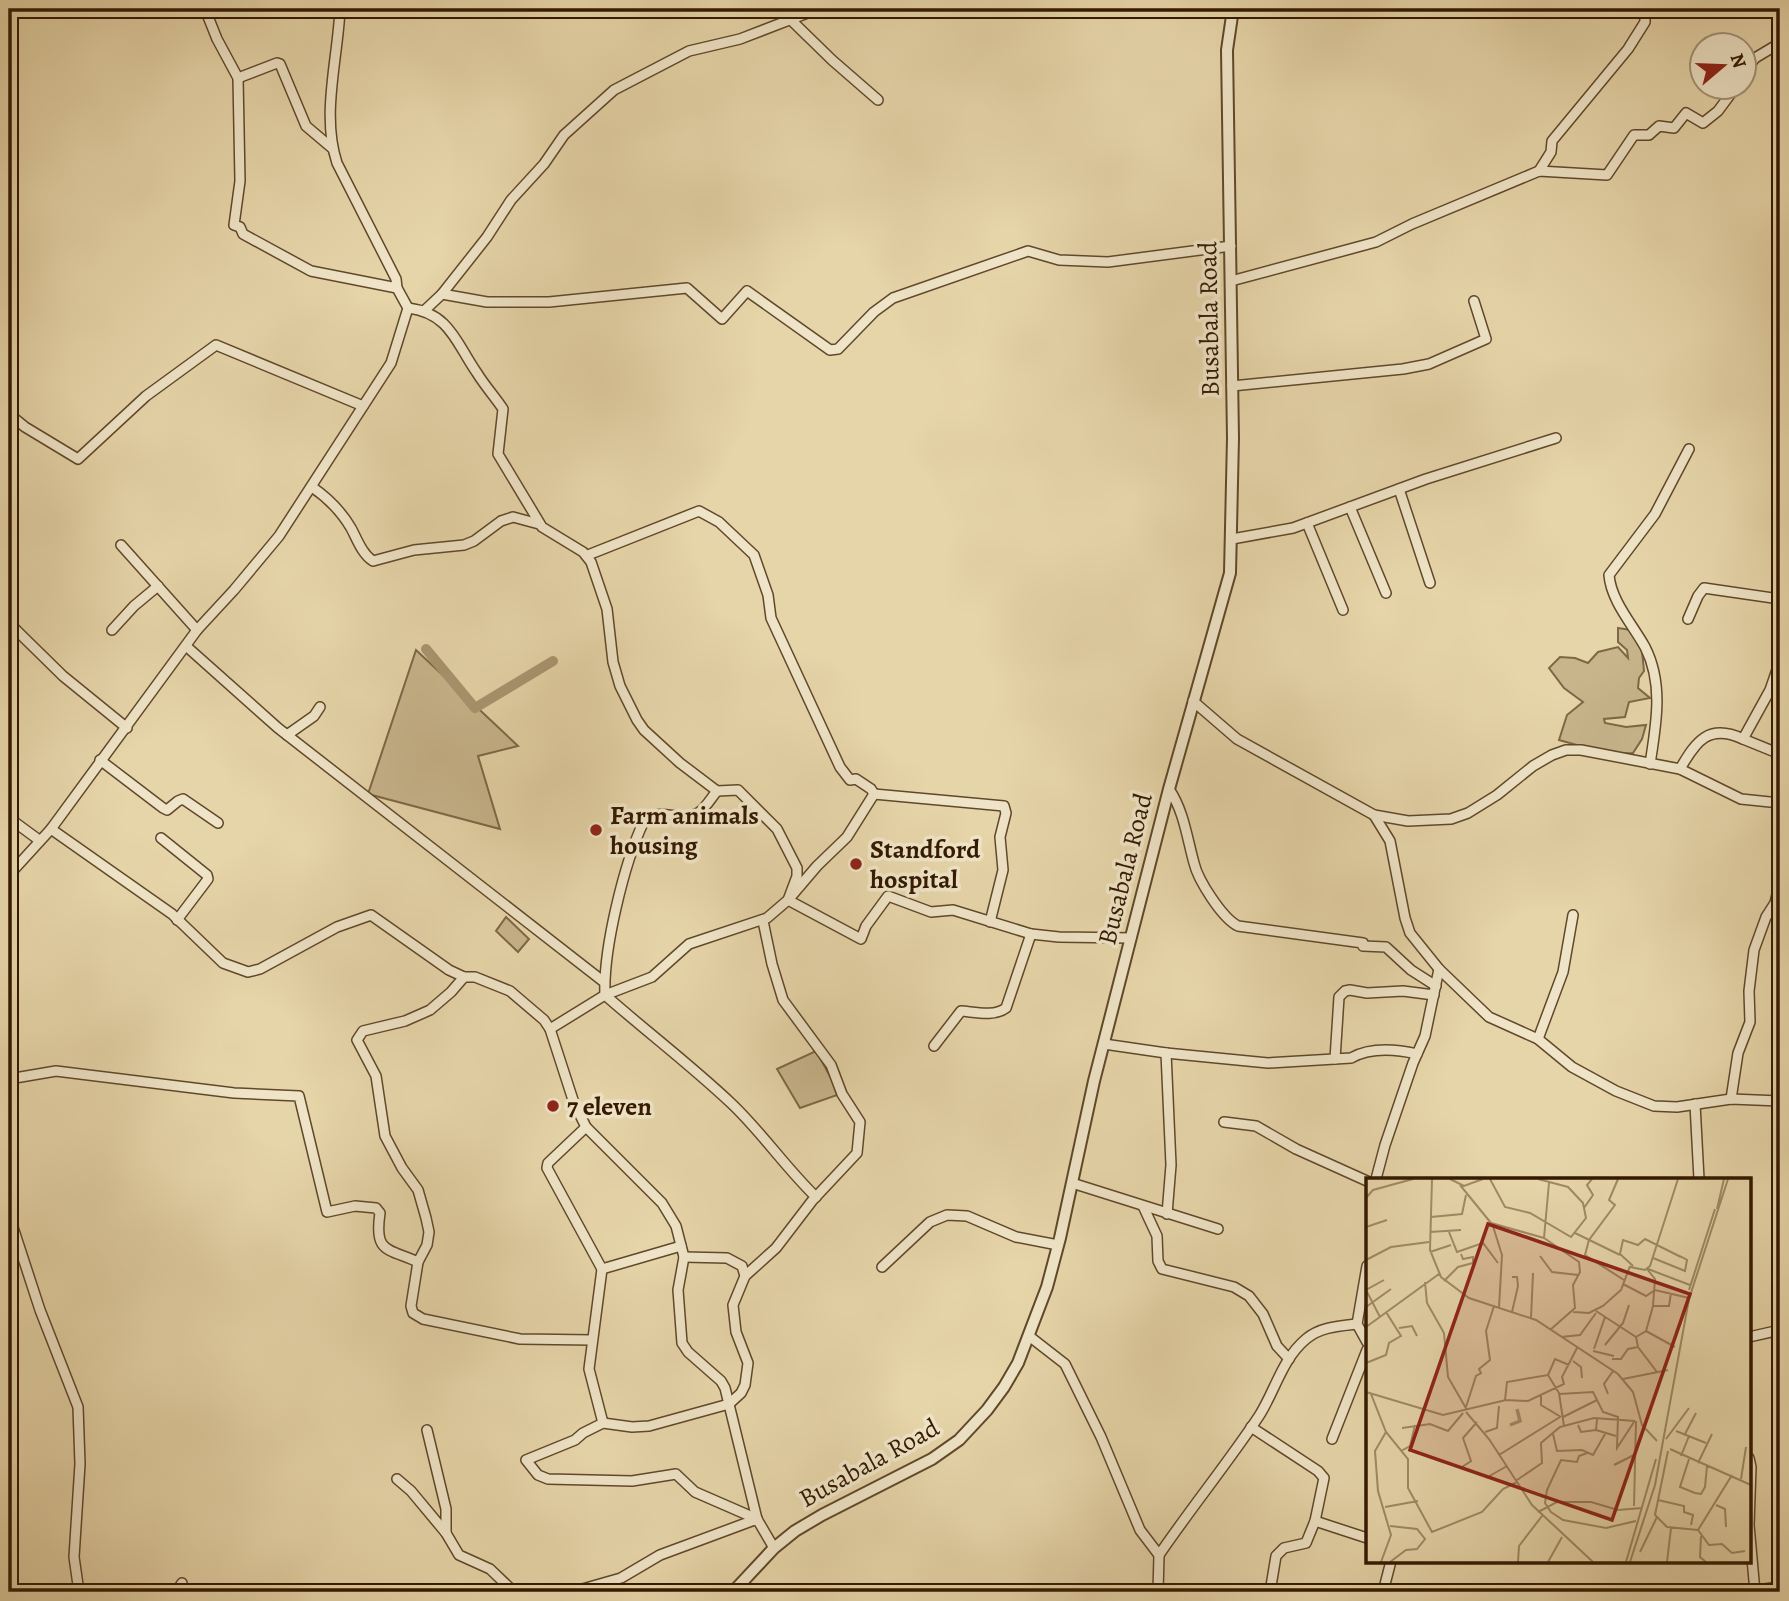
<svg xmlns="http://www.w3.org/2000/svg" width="1789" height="1601" font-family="Alegreya,serif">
<rect width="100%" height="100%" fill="#e6d5a9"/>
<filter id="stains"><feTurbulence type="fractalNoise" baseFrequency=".00286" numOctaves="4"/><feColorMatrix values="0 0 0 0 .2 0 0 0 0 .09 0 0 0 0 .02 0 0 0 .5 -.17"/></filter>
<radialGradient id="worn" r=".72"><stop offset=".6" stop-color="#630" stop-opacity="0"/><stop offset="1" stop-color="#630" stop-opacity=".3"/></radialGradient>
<g fill="#c8b58c" stroke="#7e6746" stroke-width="2">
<polygon points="1618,628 1631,630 1642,651 1644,671 1639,678 1638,688 1650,698 1629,702 1625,717 1604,719 1605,723 1626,727 1646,725 1642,739 1633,753 1609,754 1559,740 1567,715 1583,702 1564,688 1549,668 1560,657 1575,658 1588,663 1598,652 1618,647 1628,658 1627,650 1618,642"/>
<polygon points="416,650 518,746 478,756 500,829 368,794"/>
<polygon points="506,917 529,939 518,952 496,931"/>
<polygon points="816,1051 840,1094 800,1108 777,1069"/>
</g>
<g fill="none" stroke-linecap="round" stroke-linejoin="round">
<polyline stroke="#a99570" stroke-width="10" points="426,649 475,708 553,661"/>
<g stroke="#60482a" stroke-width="12">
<g id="minor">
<polyline points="205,9 217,39 238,78 240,181 234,225 240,227 243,234 311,271 397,288"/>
<polyline points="791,20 832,60 878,100"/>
<polyline points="1744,73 1755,58 1780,43"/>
<polyline points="238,78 277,63 280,64 306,126 332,148"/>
<polyline points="1539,171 1551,152 1552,141 1628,49 1645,22 1645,17 1637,9"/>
<polyline points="1231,281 1376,242 1412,224 1539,171 1607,175 1634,135 1649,135 1659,126 1674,128 1686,113 1703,123 1718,111 1735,88"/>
<polyline points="442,294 487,302 549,302 687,288 722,319 747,291 830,350 838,349 874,312 893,298 1028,251 1059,260 1108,262 1231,246"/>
<path d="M408,308C450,313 456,343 477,373C485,386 495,397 503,409L498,454L542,527L583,552L591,562L607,609L613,662L620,686L637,720L644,730L680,763L717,791L738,790L777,829L797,868V876L788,900L861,939L866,926L888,896L931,912L953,910L1031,934L1059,937L1131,938"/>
<polyline points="425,310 442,294 487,237 511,200 544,164 564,135 614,90 689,51 740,39 818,9"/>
<polyline points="1232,386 1403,369 1429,364 1486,339 1474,301"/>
<polyline points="9,414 25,427 78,459 146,396 216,345 363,406"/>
<path d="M312,487C328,498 341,511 351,528C357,539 362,554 373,561L414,550L464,545L474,541L501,521L513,517L539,524"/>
<polyline points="1399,489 1430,583"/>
<polyline points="1350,507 1386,593"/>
<polyline points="1307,523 1343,610"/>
<polyline points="1232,539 1293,528 1426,479 1556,438"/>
<polyline points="121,545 197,630"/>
<polyline points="1688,619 1698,596 1704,588 1780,599"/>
<polyline points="9,623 63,676 127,728"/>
<polyline points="112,630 134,606 158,586"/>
<polyline points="186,646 278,728 604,982"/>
<path d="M1193,701L1237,739L1374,815L1408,821L1451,819L1468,813L1497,795L1533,766L1552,755L1566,750H1581L1680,769C1696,741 1709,723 1743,739L1770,690L1780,661"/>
<polyline points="287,735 314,716 320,707"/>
<polyline points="1743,739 1780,754"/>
<polyline points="100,760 163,808 167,810 178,801 183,799 218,823"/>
<path d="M1650,764C1656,725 1664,684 1645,647C1633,625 1611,601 1609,575L1655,514L1689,449"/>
<polyline points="1680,769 1741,799 1780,803"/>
<path d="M1169,789C1184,811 1187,838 1194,863C1198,880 1222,918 1238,926L1363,943V946L1386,947L1411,970L1436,986"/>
<path d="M717,791C711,798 706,808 698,813C680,823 660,806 644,821C624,863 603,950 605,995C647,1032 692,1066 733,1105C763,1134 786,1168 816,1197"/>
<polyline points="874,794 1004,806 1006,813 1000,837 1003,870 990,922"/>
<polyline points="1374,815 1390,841 1405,918 1410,933 1439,969 1489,1017 1538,1039 1572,1067 1616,1091 1654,1106 1677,1107 1731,1099 1780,1101"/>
<polyline points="9,818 39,840"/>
<polyline points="51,829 172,914 223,963 248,972 260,969 337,927 371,915 449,970 464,977 475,977 510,991 544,1020 550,1029 574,1103 586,1127 662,1203 676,1226 684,1257 678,1290 682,1343 688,1352 721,1381 725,1388 757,1519"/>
<polyline points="161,838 207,875 208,879 177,920"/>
<path d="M9,875L51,829L197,630L234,590L279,536L391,363L408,308L397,288L396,279L337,163C321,115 338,58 340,9"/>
<polyline points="464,977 451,992 430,1010 405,1021 363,1031 357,1040 376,1076 385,1136 402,1168 418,1190 426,1218 429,1232 427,1245 418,1262 411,1306 413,1313 423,1319 520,1339 592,1340"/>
<polyline points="550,1029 605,995 652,977 689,944 767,918 788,900 817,866 847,837 874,794 871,789 856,779 850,780 840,767 771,618 768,595 754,555 719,522 699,511 588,555"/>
<polyline points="1538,1039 1563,972 1573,915"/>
<polyline points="1104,1044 1166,1053 1171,1165 1167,1214"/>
<path d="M934,1046L961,1011C975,1012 994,1017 1006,1008L1031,934"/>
<path d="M1166,1053L1268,1063L1351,1058C1371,1047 1395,1049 1417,1054"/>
<polyline points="1335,1059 1339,997 1345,991 1350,990 1367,993 1403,991 1434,995"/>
<path d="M9,1079L56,1071L234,1093L299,1096L327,1212L355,1206L376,1208L380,1213C374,1253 387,1248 418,1262"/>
<polyline points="1731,1099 1738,1053 1750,1022 1749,991 1754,950 1766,917 1775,903 1780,882"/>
<polyline points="1695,1104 1699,1179"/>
<polyline points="1224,1122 1256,1126 1296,1149 1367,1181"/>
<polyline points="586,1127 548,1163 547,1168 602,1269"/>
<polyline points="1376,1179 1385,1145 1413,1063 1425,1036 1439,969"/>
<polyline points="1072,1183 1218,1229"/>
<polyline points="1143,1206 1157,1236 1158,1261 1162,1269 1234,1287 1249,1296 1263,1314 1277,1346 1289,1359"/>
<polyline points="9,1215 40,1310 78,1407 80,1464 74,1557 79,1592"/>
<polyline points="684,1257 727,1258 742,1266 745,1276"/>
<polyline points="1367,1266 1357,1324 1367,1342"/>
<polyline points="882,1267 930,1222 947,1215 967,1216 1016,1237 1058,1245"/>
<polyline points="1029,1336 1065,1364 1101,1437 1140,1530 1159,1555 1158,1592"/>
<polyline points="1749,1337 1780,1330"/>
<polyline points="603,1423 589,1369 602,1269 681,1246"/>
<polyline points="1251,1427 1318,1471 1324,1478 1315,1521 1306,1543 1284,1548 1276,1556 1270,1592"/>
<polyline points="427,1430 446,1509 446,1533"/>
<polyline points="1332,1439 1367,1350"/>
<polyline points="1749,1458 1751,1467 1749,1525 1755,1592"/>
<polyline points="397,1479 411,1491 446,1533 459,1555 490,1569 514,1592"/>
<polyline points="757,1519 695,1492 676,1474 632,1481 548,1479 538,1475 526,1460 575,1440 583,1433 603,1423 632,1427 649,1426 729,1404 741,1393 745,1385 748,1363 736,1332 733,1305 745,1276 776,1248 812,1201 857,1153 860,1122 842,1094 831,1065 783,1000 772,964 763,921"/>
<polyline points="1315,1521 1367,1538"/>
<path d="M1159,1555C1191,1508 1227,1464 1259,1416C1275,1391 1282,1359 1306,1339C1320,1327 1339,1326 1357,1324"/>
<polyline points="1756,1590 1780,1587"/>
<polyline points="176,1592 182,1583"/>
<polyline points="572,1592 621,1578 660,1555 757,1519 774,1548"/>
<polyline points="1383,1592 1391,1561"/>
</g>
</g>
<g stroke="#60482a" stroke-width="14">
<polyline id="tertiary" points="733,1592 774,1548 795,1531 822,1515 932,1459 959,1440 987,1410 1004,1387 1018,1363 1047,1287 1060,1238 1094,1081 1169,789 1230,573 1233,438 1227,50 1233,9"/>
</g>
<use href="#minor" stroke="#efe4c7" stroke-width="9"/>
<use href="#tertiary" stroke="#efe4c7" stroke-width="10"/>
</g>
<g fill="#8f2418" stroke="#efe4c7" stroke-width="2.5">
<circle cx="596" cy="830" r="7"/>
<circle cx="856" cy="864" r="7"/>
<circle cx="553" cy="1106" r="7"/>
</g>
<g text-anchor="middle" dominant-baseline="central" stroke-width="7" stroke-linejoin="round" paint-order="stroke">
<g font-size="26" fill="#341900" stroke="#efe4c7">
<text transform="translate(1209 319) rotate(-91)">Busabala Road</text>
<text transform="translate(1125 869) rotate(-76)">Busabala Road</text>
<text transform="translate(869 1463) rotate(-29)">Busabala Road</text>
</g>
<g font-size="26" font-weight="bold" fill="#341900" stroke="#efe4c7" text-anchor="start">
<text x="610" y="815">Farm animals<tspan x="610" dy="30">housing</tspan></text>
<text x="870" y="849">Standford<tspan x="870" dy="30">hospital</tspan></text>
<text x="567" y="1106">7 eleven</text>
</g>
</g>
<g transform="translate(1366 1178)">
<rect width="385" height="385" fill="#e6d5a9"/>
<path fill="none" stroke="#a99570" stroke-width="3.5" d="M144,247L154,243L151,231"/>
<path fill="none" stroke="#9f8a65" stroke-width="2" d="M66,1L64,72L75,99L103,120L170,142L252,196L267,214L276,247L291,263M84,1L98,8L117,1M124,1L139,29L164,35L205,59L220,40L217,25L202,9L172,1M252,1L243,22L249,27L223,62L219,77L258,102M94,7L125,45L178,60L213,84L214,94L207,107L209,130L184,152M0,20L7,12L47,1M218,30L227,17L221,7L226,1M351,31L358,1M65,39L96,36L100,17M126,45L136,77L133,129M0,49L21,42M64,54L95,52M83,54L91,74L117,65L132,85M209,55L254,77M178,60L183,5M64,74L85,67M95,76L97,81L107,79V85M174,78L186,94L212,97M287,80L319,93L321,82L314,78M0,82L25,69L63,64M267,88L254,76L257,62L272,67L279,61L315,79M264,89L279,92L284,88L312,1M282,91L324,107M146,99H151L152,108L146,134M78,103L92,89L107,85M59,104L61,125L78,155L82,199L101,232M257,106L280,118L289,112L323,120M323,112L349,31M287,128H303L305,115M0,129L25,111M230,133L270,159M207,134L223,135L237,128L255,112L264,88M14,139L0,112L18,102M165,140L167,95M0,149L73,96M33,150L46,148L51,158M280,153L309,169M195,159L214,157L230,135M270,159L280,153L287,128L289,101L281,91M270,159L272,169L291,194M239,167L257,145L263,127M228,171L239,139M227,173L248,178M246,181H255L262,171L272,169M207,183L215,189L216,200M0,185L20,177L23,165L35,158L20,134M182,197L189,181L203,187M257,201L302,192M0,214L77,237L140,222L162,223L198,206L196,199L211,170M5,216L20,254L42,281V310L66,354L116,334L137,311L151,304M175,216V227L195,239M193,216L227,214L237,234L252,239L251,270L268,244M242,216L238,206L247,193M139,222L141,204L182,197L193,215L198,248M100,229L110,198L115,195L113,191L124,182L120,153L128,128M100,234L123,261L166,327L227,384M197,239L231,222M231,241L230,252L250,258M212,247L215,254L230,252M36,250L64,246L82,253L97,235M310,253L340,265M119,254L131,250L133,228M187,256L191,273L216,272L227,277L239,256M319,256L330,235M300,261L323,230M304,271L385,307M35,273L44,268L49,247M302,273L289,337L301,349L332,352M221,275L213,278L211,284L195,282L181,312L179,325L185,334L197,342L240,350L270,343M133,277L194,239M315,278L323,258M323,281L314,309L329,315L335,316L339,309L341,288M332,285L346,256M248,287L268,277M96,289L105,283L97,260L111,244M120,300L141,288M375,301L380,269M151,302L176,285L175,265L194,249L228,240L269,243M385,320V346M292,322L318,328V334L327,337L325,347M350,327L359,331L360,349M268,328L270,243M19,329L52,323M172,334L191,324H225L252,332L276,330M24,348L51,351L59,361L51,371L40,372L24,384M332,352L366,297M332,352L343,367L356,366L366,375L379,373M335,358L334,379L340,384M274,374L291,339M15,384L25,357L12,313L9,273L20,254M152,384L153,368L176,338M182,384L196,359M260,384L290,281M264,384L289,307L323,121L362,1M301,384L305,350"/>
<path fill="#8f2418" fill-opacity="0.15" stroke="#8f2418" stroke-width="3.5" d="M122,46L324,116L246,342L44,272Z"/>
<rect width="385" height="385" fill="none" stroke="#341900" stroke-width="3.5"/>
</g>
<rect width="1789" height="1601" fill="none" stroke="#e6d5a9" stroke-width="35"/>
<rect x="10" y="10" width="1768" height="1580" fill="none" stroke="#341900" stroke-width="3.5"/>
<rect x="18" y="18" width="1754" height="1566" fill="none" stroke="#341900" stroke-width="2"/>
<g transform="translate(1723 66) rotate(71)"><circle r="33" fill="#efe4c7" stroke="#a49377" stroke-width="2"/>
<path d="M0-5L12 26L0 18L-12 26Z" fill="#8f2418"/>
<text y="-10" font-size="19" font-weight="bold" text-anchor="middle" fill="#341900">N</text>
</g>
<rect width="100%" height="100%" filter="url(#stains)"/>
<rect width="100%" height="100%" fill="url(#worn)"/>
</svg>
